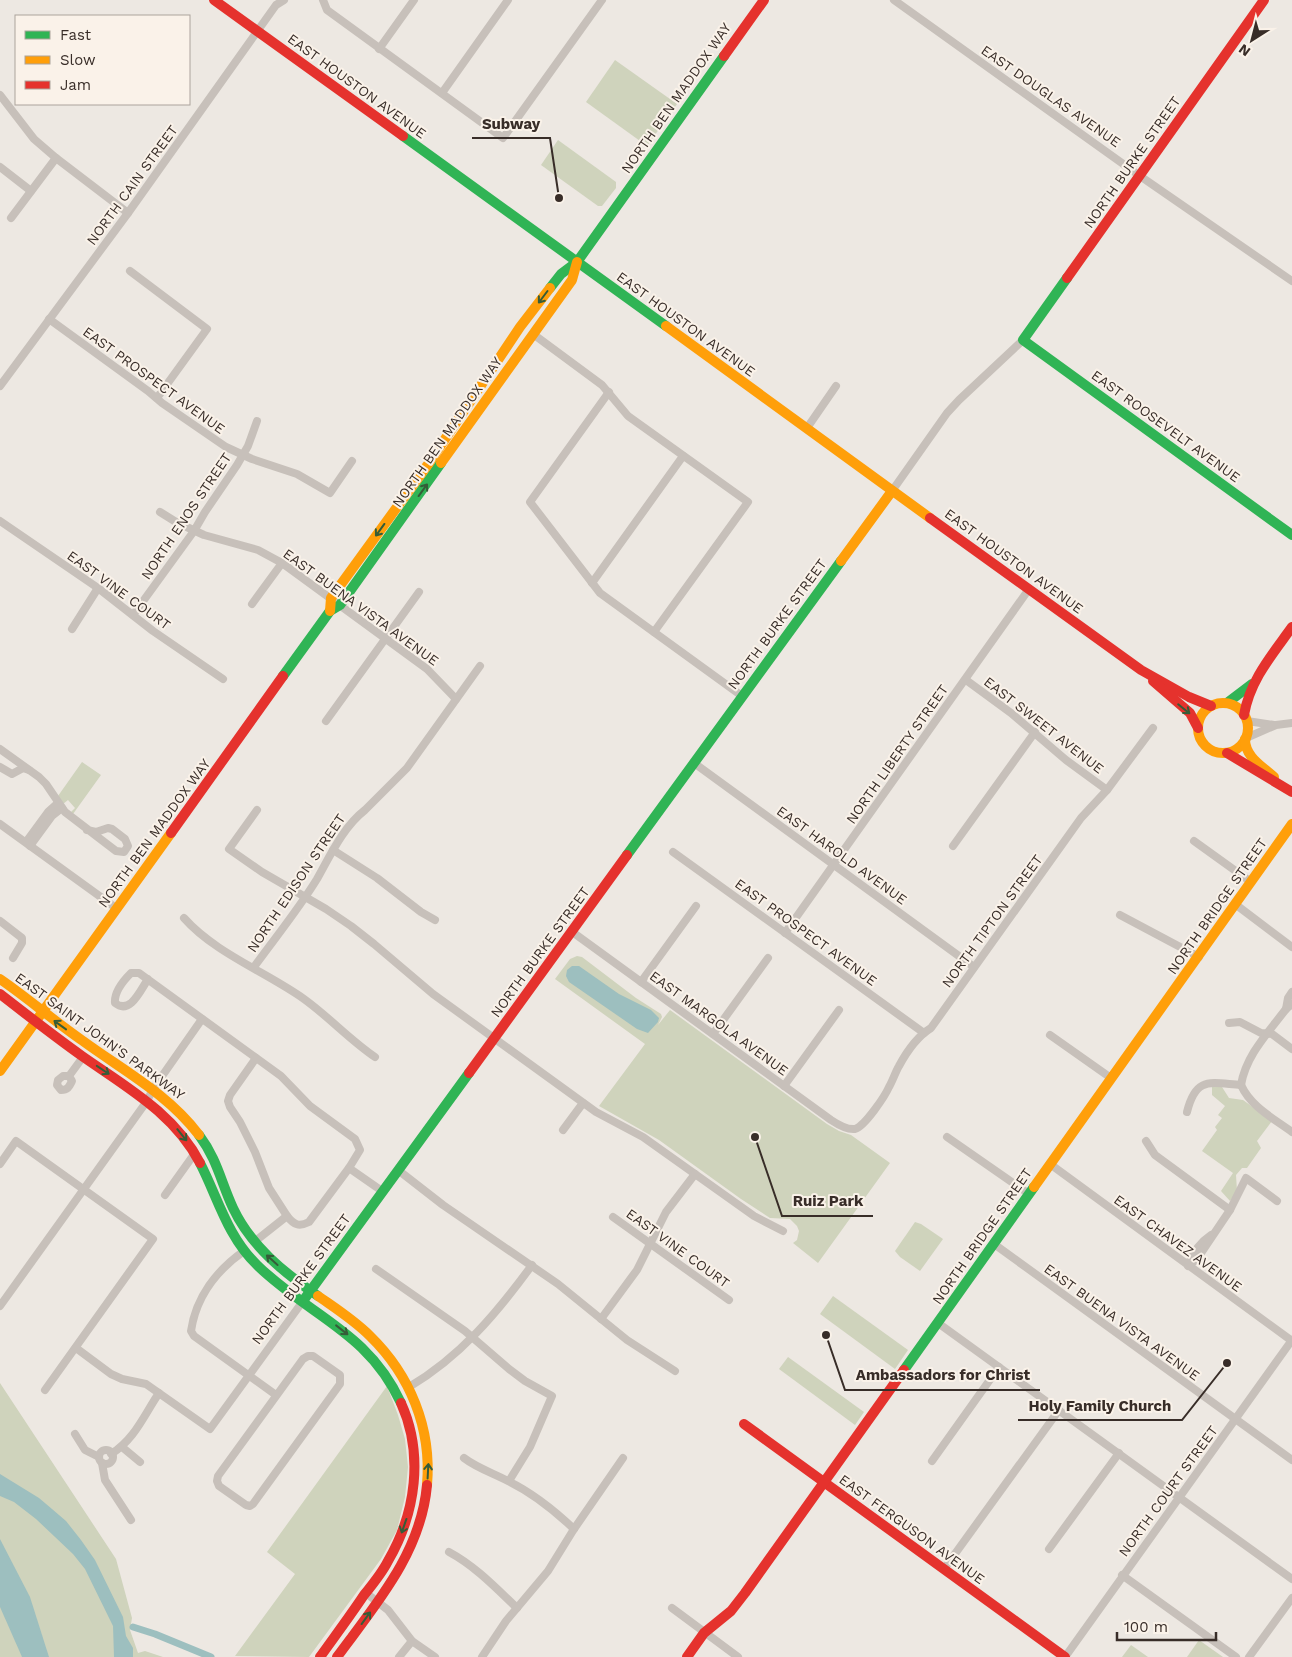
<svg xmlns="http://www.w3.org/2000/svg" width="1292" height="1657" font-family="'Work Sans',sans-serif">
<rect width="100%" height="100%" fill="#ede8e2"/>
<g fill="#cfd3bc">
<polygon points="615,60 677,104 647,146 586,102"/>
<polygon points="558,140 616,182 616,188 602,206 598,206 541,165"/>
<polygon points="82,762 101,775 73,814 71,812 75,808 68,800 63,804 58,796"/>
<polygon points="577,956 582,957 636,998 661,1014 662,1017 658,1025 670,1010 827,1124 839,1131 851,1135 890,1163 818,1263 793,1243 797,1240 799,1231 797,1226 790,1219 770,1218 741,1199 659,1140 599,1106 645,1044 555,979 570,959"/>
<polygon points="1212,1087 1222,1087 1229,1098 1243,1100 1272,1121 1257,1141 1261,1148 1247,1168 1242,1168 1236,1175 1237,1191 1230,1201 1221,1191 1233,1173 1202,1151 1217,1130 1215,1127 1222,1118 1218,1115 1225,1106 1212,1095"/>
<polygon points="915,1222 921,1224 943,1239 920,1271 900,1257 895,1251"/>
<polygon points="833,1296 908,1350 895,1369 820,1314"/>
<polygon points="788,1357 864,1412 855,1425 779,1369"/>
<polygon points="0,1383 116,1559 132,1618 130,1630 138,1653 145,1651 163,1657 0,1657"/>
<polygon points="387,1386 398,1415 405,1439 408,1467 405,1497 397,1530 381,1559 309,1657 235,1656 295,1574 267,1552"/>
<polygon points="1199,1640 1223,1657 1187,1657"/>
<polygon points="1131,1645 1148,1657 1122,1657"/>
</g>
<g fill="#9dbfbf">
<polygon points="572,966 579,966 619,994 651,1010 659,1018 658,1022 648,1033 637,1029 569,982 566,976 567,970"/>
<polygon points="0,1474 39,1498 52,1509 66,1521 81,1540 95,1560 123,1617 126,1636 133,1648 133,1657 114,1657 113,1626 85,1569 73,1554 36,1519 14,1502 0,1496"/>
<polygon points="0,1539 30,1597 49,1657 22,1657 0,1607"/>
</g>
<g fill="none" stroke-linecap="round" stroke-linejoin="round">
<polyline stroke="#9dbfbf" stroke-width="7" points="133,1627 155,1634 211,1657"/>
<g stroke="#c7c0ba" stroke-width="8">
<polyline points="323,0 327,10 503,138 602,0"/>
<polyline points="894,0 1140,176 1292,281"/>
<polyline points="379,49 414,0"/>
<polyline points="442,93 508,0"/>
<polyline points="0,95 34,139 56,158 128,213"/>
<polyline points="0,167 31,191"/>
<polyline points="11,218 56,158"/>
<polyline points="130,271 207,329 157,398"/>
<polyline points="49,319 148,391 162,403 226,447 252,459 297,474 330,493 352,461"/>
<polyline points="533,334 602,385 628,416 748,502 654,632"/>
<polyline points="0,386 128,213 276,5 284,0"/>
<polyline points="609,392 530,502 600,593 742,696"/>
<polyline points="807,428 836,386"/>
<polyline points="892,491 947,413 959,400 1023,340"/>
<polyline points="160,512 176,522 204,535 258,550 282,563 427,669 456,699"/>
<polyline points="0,521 98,588 153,631 223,679"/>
<polyline points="592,583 683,456"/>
<polyline points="252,604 282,563"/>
<polyline points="133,615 194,531 205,512 237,465 248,446 257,421"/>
<polyline points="72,629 98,588"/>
<polyline points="966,680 1011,713 1066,760 1107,790"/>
<polyline points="326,721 419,592"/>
<polyline points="1247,721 1274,725"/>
<polyline points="1246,738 1276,725 1292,723"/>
<polyline points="0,749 39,777 46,784 65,812 116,851 124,852 128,846 125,839 112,829 108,828 96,832 87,830"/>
<polyline points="694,763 974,967"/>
<polyline points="0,767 12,774 23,768 29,770"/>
<polyline points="257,810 229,849 262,872 326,909 351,926 374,944 433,994 596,1112 643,1137 754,1216 783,1231"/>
<polyline points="0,824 116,908"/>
<polyline points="1194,841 1251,882"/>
<polyline points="26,842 48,812 58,803"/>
<polyline points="30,846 52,816 62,808"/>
<polyline points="953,846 1035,732"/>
<polyline points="333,850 377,878 421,912 435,920"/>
<polyline points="673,852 924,1033"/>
<polyline points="1235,904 1292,947"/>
<polyline points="1120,915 1199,957"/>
<path d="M184,918C215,953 266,972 304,999C329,1017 350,1040 375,1057"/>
<polyline points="0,921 22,938 22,943 13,958"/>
<path d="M571,931L831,1120C837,1124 847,1130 855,1129C865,1126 885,1096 889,1087C893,1080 895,1073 899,1066C906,1053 918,1036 931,1028L1081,818L1107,790L1153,728"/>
<polyline points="785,933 1029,589"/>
<path d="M254,967C275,938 298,910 317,879C330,856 343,827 365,810L407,768L480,666"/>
<path d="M148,979C140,991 130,1015 115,1003C114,992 123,981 131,973H139L281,1076L310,1106L355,1139L360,1150L349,1168L382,1191"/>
<polyline points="641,982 696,906"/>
<polyline points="1286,1009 1288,998 1292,992"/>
<polyline points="1229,1023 1240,1022 1261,1033 1272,1034 1292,1049"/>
<polyline points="713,1034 768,958"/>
<polyline points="1050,1035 1111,1078"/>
<polyline points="256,1058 230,1095 228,1101 230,1107 240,1122 255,1152 269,1188 287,1216"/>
<path d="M69,1076L72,1081C69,1087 68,1090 61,1090L57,1085L58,1080L63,1076H69L83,1057"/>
<path d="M1241,1085C1246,1055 1268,1033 1286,1009L1292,1004"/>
<path d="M1241,1085C1251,1107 1273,1118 1292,1132"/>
<polyline points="784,1086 839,1010"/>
<path d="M1187,1112C1196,1076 1210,1083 1241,1085"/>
<polyline points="563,1130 583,1103"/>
<polyline points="947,1137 1029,1194"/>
<polyline points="1146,1141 1155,1155 1230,1210"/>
<polyline points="0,1164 16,1141 153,1239 45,1390"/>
<polyline points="1050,1164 1292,1341"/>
<polyline points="398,1170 443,1205 558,1284 627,1340 675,1371"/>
<polyline points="165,1195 195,1153"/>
<polyline points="613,1217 729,1300"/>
<path d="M254,1242L287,1216C294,1225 299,1227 309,1222L349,1168"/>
<polyline points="994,1244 1292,1460"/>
<path d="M244,1251C217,1270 196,1297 191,1331L194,1336L276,1395"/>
<path d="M1188,1265C1193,1252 1199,1243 1211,1235"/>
<polyline points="1188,1266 1197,1259 1230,1210 1246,1178 1277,1201"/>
<polyline points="376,1269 465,1331 509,1369 525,1381 552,1396 530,1447 509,1481"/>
<polyline points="0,1306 147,1101 153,1089 202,1019"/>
<polyline points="601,1319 637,1270 666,1212 695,1174"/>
<polyline points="938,1323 1292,1579"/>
<polyline points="76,1348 111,1374 122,1379 146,1384 210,1429 303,1301"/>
<polygon points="308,1356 313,1356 340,1375 340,1384 253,1504 250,1506 246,1505 219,1486 217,1481 218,1476 303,1359"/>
<path d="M409,1387C460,1357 497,1313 532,1265"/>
<polyline points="75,1434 85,1450 99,1457"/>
<polyline points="122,1447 140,1462"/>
<circle cx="106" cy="1457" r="7"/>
<path d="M111,1454C135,1439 144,1415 159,1393"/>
<path d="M464,1458C477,1468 493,1473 508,1481C533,1493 554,1510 574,1529"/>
<polyline points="932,1461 999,1367"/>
<polyline points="102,1463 105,1480 131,1520"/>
<polyline points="1049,1549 1119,1453"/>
<path d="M449,1552C475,1566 495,1587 517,1608"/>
<polyline points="944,1569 1059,1410"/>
<polyline points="1122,1575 1236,1657"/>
<polyline points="366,1593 388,1610 412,1641 435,1657"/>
<polyline points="672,1608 738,1657"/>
<polyline points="399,1657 412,1641"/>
<polyline points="482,1657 506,1621 548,1571 574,1529 623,1458"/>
<polyline points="1065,1657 1292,1340"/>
<polyline points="1249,1657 1292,1598"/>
</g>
<g stroke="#30b455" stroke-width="10">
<polyline points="403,136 666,326"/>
<polyline points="1067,278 1023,340 1292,535"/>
<polyline points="550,288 561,274 577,262 724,56"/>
<polyline points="283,676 330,611 340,605 441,463"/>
<polyline points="1227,703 1252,684"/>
<polyline points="627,855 841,561"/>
<path d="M199,1135C217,1159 221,1182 233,1208C251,1246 283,1272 318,1296"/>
<path d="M200,1163C218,1198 227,1236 257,1265C309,1316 368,1331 401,1403"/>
<polyline points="303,1301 469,1073"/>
<polyline points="904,1370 1034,1187"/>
</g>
<g stroke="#ff9f0a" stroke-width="10">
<polyline points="666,326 930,518"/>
<polyline points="441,463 572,280 577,262"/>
<polyline points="841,561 892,491"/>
<polyline points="330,611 331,598 429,463 520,327 550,288"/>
<circle cx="1223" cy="728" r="25"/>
<path d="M1245,739C1245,757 1262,766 1274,777"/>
<path d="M0,979C29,999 54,1021 83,1041C124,1071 168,1094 199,1135"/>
<polyline points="0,1071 171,833"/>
<polyline points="1034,1187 1292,824"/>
<path d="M318,1296C335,1308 354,1320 370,1336C410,1375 432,1428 427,1485"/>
</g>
<g stroke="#e5322d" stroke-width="10">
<polyline points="214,0 403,136"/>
<polyline points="724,56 764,0"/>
<polyline points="1067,278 1264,0"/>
<polyline points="930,518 1141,670 1189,697 1211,706"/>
<polyline points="1153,681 1190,713 1198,728"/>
<path d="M1244,715C1250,680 1272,655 1292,627"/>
<polyline points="1227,753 1292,792"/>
<polyline points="171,833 283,676"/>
<path d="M0,994C27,1015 54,1036 82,1056C126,1087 174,1113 200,1163"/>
<polyline points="469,1073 627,855"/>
<polyline points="744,1424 1065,1657"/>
<path d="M320,1657C335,1636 350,1616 364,1595C373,1584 382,1573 388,1561C416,1513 424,1454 401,1403"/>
<path d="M337,1657C376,1604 421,1553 427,1485"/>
<polyline points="687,1657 704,1633 731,1611 745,1593 904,1370"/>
</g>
</g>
<defs><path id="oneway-shaft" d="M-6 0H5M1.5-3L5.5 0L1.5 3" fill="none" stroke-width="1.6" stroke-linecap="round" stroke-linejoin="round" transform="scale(1.25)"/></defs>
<g stroke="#355c38">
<use href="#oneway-shaft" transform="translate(543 297) rotate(127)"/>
<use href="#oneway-shaft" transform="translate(423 490) rotate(-54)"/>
<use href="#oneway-shaft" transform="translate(380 530) rotate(126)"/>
<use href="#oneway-shaft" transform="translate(1184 709) rotate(39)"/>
<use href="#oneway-shaft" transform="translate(60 1025) rotate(-144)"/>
<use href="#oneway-shaft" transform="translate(103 1070) rotate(34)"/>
<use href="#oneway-shaft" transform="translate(182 1135) rotate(51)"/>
<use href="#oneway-shaft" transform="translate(272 1260) rotate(-138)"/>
<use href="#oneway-shaft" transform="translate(342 1330) rotate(38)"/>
<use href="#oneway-shaft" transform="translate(428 1471) rotate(-87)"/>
<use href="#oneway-shaft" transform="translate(404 1526) rotate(109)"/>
<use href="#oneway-shaft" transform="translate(366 1618) rotate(-54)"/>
</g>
<g text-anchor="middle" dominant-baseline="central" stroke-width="4" stroke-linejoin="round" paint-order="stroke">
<g font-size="14" fill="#382d28" stroke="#faf2e9">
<text transform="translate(357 86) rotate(36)">EAST HOUSTON AVENUE</text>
<text transform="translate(1051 96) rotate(35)">EAST DOUGLAS AVENUE</text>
<text transform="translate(676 98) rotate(-55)">NORTH BEN MADDOX WAY</text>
<text transform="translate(1132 162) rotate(-55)">NORTH BURKE STREET</text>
<text transform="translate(132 185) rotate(-54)">NORTH CAIN STREET</text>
<text transform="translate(686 324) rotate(36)">EAST HOUSTON AVENUE</text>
<text transform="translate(154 380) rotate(36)">EAST PROSPECT AVENUE</text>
<text transform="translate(1166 426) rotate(36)">EAST ROOSEVELT AVENUE</text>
<text transform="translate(447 432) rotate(-55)">NORTH BEN MADDOX WAY</text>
<text transform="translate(186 516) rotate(-56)">NORTH ENOS STREET</text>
<text transform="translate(1014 561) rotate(36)">EAST HOUSTON AVENUE</text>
<text transform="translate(119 590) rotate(36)">EAST VINE COURT</text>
<text transform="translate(361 607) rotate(36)">EAST BUENA VISTA AVENUE</text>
<text transform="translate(777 624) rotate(-54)">NORTH BURKE STREET</text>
<text transform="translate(1044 725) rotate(38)">EAST SWEET AVENUE</text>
<text transform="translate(897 754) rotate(-55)">NORTH LIBERTY STREET</text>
<text transform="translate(154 833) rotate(-54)">NORTH BEN MADDOX WAY</text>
<text transform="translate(842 855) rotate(36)">EAST HAROLD AVENUE</text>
<text transform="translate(296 883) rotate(-56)">NORTH EDISON STREET</text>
<text transform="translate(1217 906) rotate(-55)">NORTH BRIDGE STREET</text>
<text transform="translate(992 921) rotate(-54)">NORTH TIPTON STREET</text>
<text transform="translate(806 932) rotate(36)">EAST PROSPECT AVENUE</text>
<text transform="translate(540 952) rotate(-54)">NORTH BURKE STREET</text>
<text transform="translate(719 1023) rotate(36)">EAST MARGOLA AVENUE</text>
<text transform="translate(100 1036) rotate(36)">EAST SAINT JOHN'S PARKWAY</text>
<text transform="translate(982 1236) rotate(-55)">NORTH BRIDGE STREET</text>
<text transform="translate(1178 1243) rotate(36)">EAST CHAVEZ AVENUE</text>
<text transform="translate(678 1248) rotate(36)">EAST VINE COURT</text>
<text transform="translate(301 1279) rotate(-54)">NORTH BURKE STREET</text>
<text transform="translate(1122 1322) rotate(36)">EAST BUENA VISTA AVENUE</text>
<text transform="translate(1168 1491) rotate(-54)">NORTH COURT STREET</text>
<text transform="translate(912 1529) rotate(36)">EAST FERGUSON AVENUE</text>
</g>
</g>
<path fill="none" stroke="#382d28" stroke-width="2" d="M559 198L550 138H472M755 1137L782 1216H873M826 1335L845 1390H1040M1227 1363L1182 1420H1018"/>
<g fill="#382d28" stroke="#faf2e9" stroke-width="2">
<circle cx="559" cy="198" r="5"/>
<circle cx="755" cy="1137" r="5"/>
<circle cx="826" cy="1335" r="5"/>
<circle cx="1227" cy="1363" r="5"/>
</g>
<g font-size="15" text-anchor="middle" font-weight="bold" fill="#382d28" stroke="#faf2e9" stroke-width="4" stroke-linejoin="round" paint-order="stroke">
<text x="511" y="129">Subway</text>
<text x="828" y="1206">Ruiz Park</text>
<text x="943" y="1380">Ambassadors for Christ</text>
<text x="1100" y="1411">Holy Family Church</text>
</g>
<rect x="15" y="15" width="175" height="90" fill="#faf2e9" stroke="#aca39c"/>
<rect x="25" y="31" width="25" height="8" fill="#30b455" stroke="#aca39c"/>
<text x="60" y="40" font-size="15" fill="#382d28">Fast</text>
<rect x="25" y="56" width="25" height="8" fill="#ff9f0a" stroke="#aca39c"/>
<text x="60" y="65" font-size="15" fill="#382d28">Slow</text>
<rect x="25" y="81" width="25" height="8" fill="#e5322d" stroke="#aca39c"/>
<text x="60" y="90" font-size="15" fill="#382d28">Jam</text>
<g transform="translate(1252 40) rotate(216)" stroke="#faf2e9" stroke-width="4" paint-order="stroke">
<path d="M0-4L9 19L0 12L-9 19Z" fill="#382d28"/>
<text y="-8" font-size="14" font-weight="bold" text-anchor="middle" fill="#382d28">N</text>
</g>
<path d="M1117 1632v8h99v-8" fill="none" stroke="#382d28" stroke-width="2.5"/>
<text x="1124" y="1632" font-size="15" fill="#382d28" stroke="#faf2e9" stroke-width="4" paint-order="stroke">100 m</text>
</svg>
